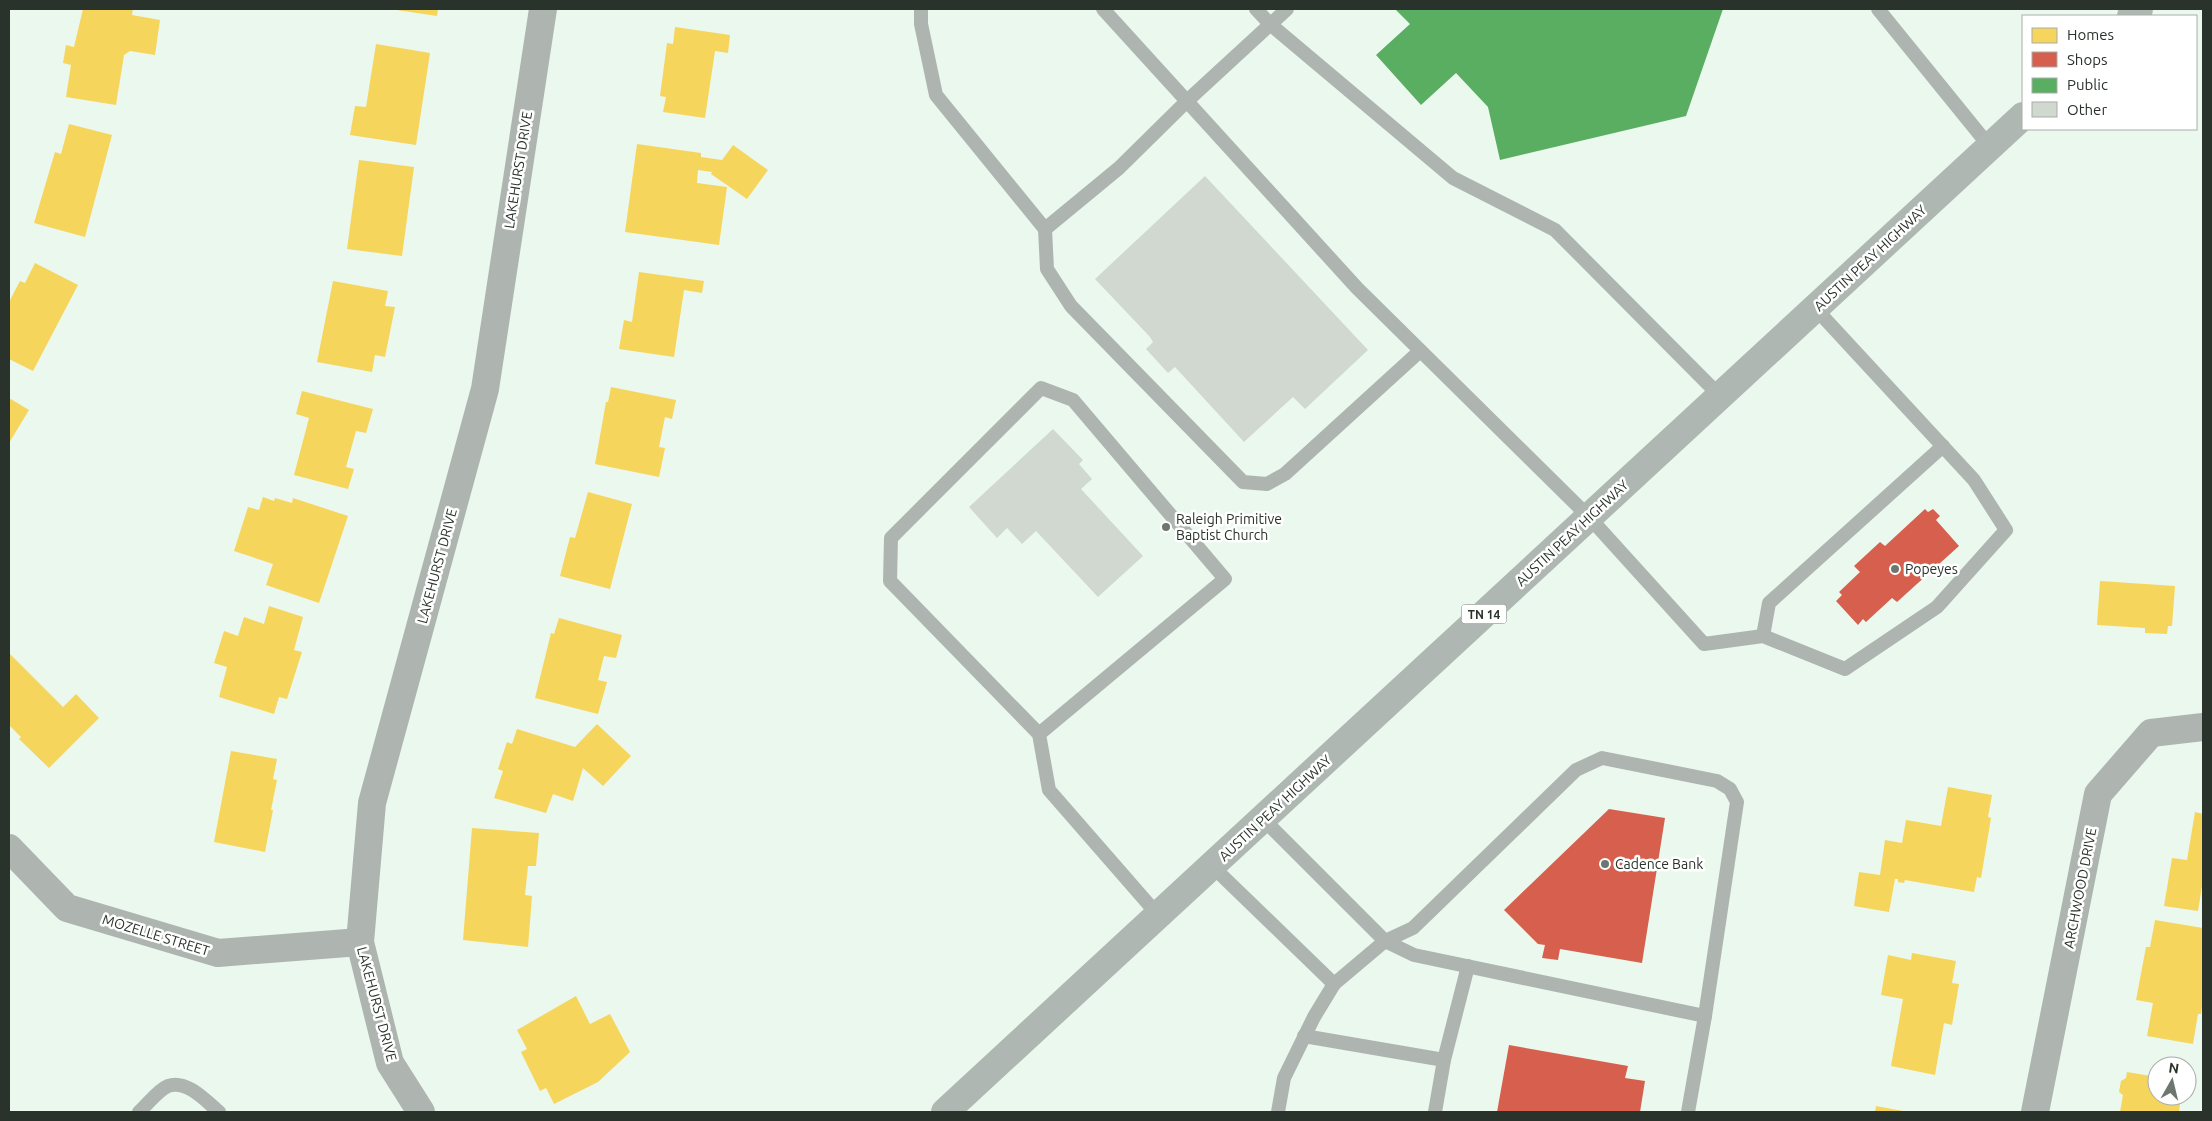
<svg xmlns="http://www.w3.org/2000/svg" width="2212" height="1121" font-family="Ubuntu,sans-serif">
<rect width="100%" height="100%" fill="#ebf8ee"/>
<g fill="#f6d55c">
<polygon points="83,9 133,9 132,15 160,20 155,55 130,51 124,55 116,105 66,97 71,65 63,63 66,45 74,47"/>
<polygon points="390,9 438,9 437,16"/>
<polygon points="675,27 730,35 728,53 715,51 705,118 663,112 666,97 660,96 667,43 673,44"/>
<polygon points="376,44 430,53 416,145 350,135 355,106 366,107"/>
<polygon points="69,124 112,135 85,237 34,223 55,152 61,154"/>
<polygon points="637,144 701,153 701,157 722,160 733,145 768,170 747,199 711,174 712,172 698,170 697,183 727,187 719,245 625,232"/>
<polygon points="359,160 414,167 402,256 347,249"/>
<polygon points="35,263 78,285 33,371 9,359 9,302 20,281 25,283"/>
<polygon points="639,272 704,281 702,293 684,290 674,357 619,349 624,320 632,322"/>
<polygon points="333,281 388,291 385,306 395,307 385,357 375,355 372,372 317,362"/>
<polygon points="611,387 676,400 672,419 665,417 659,447 665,448 659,477 595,464 606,402 608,402"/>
<polygon points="302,391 373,409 366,433 356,431 346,467 354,469 348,489 294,475 309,418 296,414"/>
<polygon points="9,398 29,410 9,443"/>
<polygon points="588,492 632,504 610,589 560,576 570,537 575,538"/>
<polygon points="263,497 274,501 275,498 292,503 293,498 348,516 319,603 266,585 273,564 234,551 248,507 259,510"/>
<polygon points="2100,581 2175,586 2172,626 2168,626 2167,634 2145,633 2145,628 2097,625"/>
<polygon points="269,606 303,617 294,650 302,652 287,699 279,697 274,714 219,697 227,667 214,663 224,631 238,636 244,617 264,624"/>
<polygon points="559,618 622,635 616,658 604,656 598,680 607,682 598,714 535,698 551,633 554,634"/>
<polygon points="10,654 63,707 76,694 99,718 49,768 19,739 21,737 9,725"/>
<polygon points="597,724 631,756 603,786 583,768 573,801 553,794 546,813 494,798 503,771 498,769 507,742 512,744 517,729 575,747"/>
<polygon points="231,751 277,759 273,779 277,780 271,810 273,810 265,852 214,842"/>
<polygon points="1948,787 1992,795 1988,817 1991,818 1981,878 1977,877 1974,892 1905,880 1904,883 1898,882 1898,879 1895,879 1889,912 1854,906 1859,872 1880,875 1885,840 1902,843 1906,820 1941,826"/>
<polygon points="2195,812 2203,814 2203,880 2198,911 2164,906 2172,858 2187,860"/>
<polygon points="472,828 539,833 536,866 528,866 525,895 532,896 528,947 463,940"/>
<polygon points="2155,920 2203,928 2203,1000 2201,1014 2198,1014 2193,1044 2147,1036 2153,1003 2136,1000 2146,947 2150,947"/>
<polygon points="1912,953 1956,961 1952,983 1959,984 1952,1025 1944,1023 1935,1075 1891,1066 1903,999 1881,995 1888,955 1911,960"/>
<polygon points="576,996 590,1024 610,1014 630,1052 598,1082 554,1104 546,1088 540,1091 521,1052 527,1049 517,1030"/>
<polygon points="2127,1072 2157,1077 2157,1096 2181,1096 2179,1112 2120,1112 2123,1095 2119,1092 2121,1081 2126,1078"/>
<polygon points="1876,1106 1903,1111 1903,1112 1875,1112"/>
</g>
<g fill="#d6604d">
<polygon points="1925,509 1928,512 1933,509 1940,516 1936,520 1959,546 1897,602 1892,598 1866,622 1863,619 1858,625 1836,601 1842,595 1839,592 1860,572 1854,566 1880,542 1885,546"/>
<polygon points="1609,809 1665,818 1642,963 1560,949 1558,960 1542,958 1545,945 1538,944 1504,910"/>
<polygon points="1509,1045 1628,1066 1625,1078 1645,1081 1640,1112 1497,1112"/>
</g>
<polygon fill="#5aae61" points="1395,9 1723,9 1686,116 1500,160 1488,107 1456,73 1421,105 1376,55 1410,24"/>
<g fill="#d1d8cf">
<polygon points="1205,176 1368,350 1305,409 1293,397 1244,442 1175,367 1168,373 1146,349 1153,342 1150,337 1095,279"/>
<polygon points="1053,429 1083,460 1079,464 1092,479 1081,489 1143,556 1098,597 1036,531 1022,544 1007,528 997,538 969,507"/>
</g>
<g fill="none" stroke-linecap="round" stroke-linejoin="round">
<g stroke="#aeb5b1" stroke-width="14">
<polyline points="921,9 921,24 936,95 1045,229 1119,168 1187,101 1287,9"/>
<polyline points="1103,9 1357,288 1589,517 1704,644 1763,636 1845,669 1937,607 2006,530 1974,480 1815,308"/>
<polyline points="1256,9 1270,24 1453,178 1555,230 1720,396"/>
<polyline points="1878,9 1990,147"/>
<polyline points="1045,229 1047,269 1071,306 1243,482 1267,484 1285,474 1420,351"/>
<polyline points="1763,636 1769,603 1943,446"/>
<polyline points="1039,734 890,581 891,538 1041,388 1073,400 1225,579 1039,734 1049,790 1158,915"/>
<polyline points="1263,819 1385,941 1414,955 1705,1016 1688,1112"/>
<polyline points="1212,866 1334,984 1314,1017 1284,1078 1278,1112"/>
<polyline points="1334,984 1385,941 1413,928 1576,770 1602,758 1717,781 1730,789 1737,802 1705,1016"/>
<polyline points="1304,1036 1444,1060 1435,1112"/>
<polyline points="1444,1060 1468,966"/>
<path d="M139,1112C147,1105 158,1090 168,1086C187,1079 207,1102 219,1112"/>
</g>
<g stroke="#aeb5b1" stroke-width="28">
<polyline points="9,848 67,908 218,953 360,942"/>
<polyline points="421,1112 390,1063 360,942 372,803 485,389 543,9"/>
<polyline points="2035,1112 2098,794 2151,733 2203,727"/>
</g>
<g stroke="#afb7b2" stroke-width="28">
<polyline points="2131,16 2139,9"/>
<polyline points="945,1112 2023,116"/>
</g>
</g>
<g fill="#6d776f" stroke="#fff" stroke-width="2">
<circle cx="1166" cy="527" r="5"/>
<circle cx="1895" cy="569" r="5"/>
<circle cx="1605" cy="864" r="5"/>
</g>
<g text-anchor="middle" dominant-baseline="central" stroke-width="5" stroke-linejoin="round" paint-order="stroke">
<rect fill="#fff" stroke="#69706b" stroke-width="1" x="1461.5" y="604.5" width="45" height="19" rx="4"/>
<g font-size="12" font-weight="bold" fill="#29322b">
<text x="1484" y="614">TN 14</text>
</g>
<g font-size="14" fill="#29322b" stroke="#fff">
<text transform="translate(518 170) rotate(-81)">LAKEHURST DRIVE</text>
<text transform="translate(1870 258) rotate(-43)">AUSTIN PEAY HIGHWAY</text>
<text transform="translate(1572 533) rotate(-43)">AUSTIN PEAY HIGHWAY</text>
<text transform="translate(437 566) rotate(-75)">LAKEHURST DRIVE</text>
<text transform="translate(1275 808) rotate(-43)">AUSTIN PEAY HIGHWAY</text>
<text transform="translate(2080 888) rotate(-79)">ARCHWOOD DRIVE</text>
<text transform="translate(156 935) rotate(17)">MOZELLE STREET</text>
<text transform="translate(377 1004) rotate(75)">LAKEHURST DRIVE</text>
</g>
<g font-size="14" fill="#29322b" stroke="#fff" text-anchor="start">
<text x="1176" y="519">Raleigh Primitive<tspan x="1176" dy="16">Baptist Church</tspan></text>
<text x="1905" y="569">Popeyes</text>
<text x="1615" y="864">Cadence Bank</text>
</g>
</g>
<rect width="2212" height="1121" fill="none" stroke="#29322b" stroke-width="20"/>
<rect x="2022" y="15" width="175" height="115" fill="#ffffff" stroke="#a9adaa"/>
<rect x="2032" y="28" width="25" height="15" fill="#f6d55c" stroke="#a9adaa"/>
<text x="2067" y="40" font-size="15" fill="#29322b">Homes</text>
<rect x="2032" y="52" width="25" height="15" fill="#d6604d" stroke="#a9adaa"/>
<text x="2067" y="65" font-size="15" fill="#29322b">Shops</text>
<rect x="2032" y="78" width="25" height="15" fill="#5aae61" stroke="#a9adaa"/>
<text x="2067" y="90" font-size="15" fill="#29322b">Public</text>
<rect x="2032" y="102" width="25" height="15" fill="#d1d8cf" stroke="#a9adaa"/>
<text x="2067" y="115" font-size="15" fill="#29322b">Other</text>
<g transform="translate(2172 1081) rotate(8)"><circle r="24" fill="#ffffff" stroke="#a9adaa"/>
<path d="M0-4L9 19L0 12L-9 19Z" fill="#6d776f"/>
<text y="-8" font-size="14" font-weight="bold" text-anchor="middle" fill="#29322b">N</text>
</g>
</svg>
